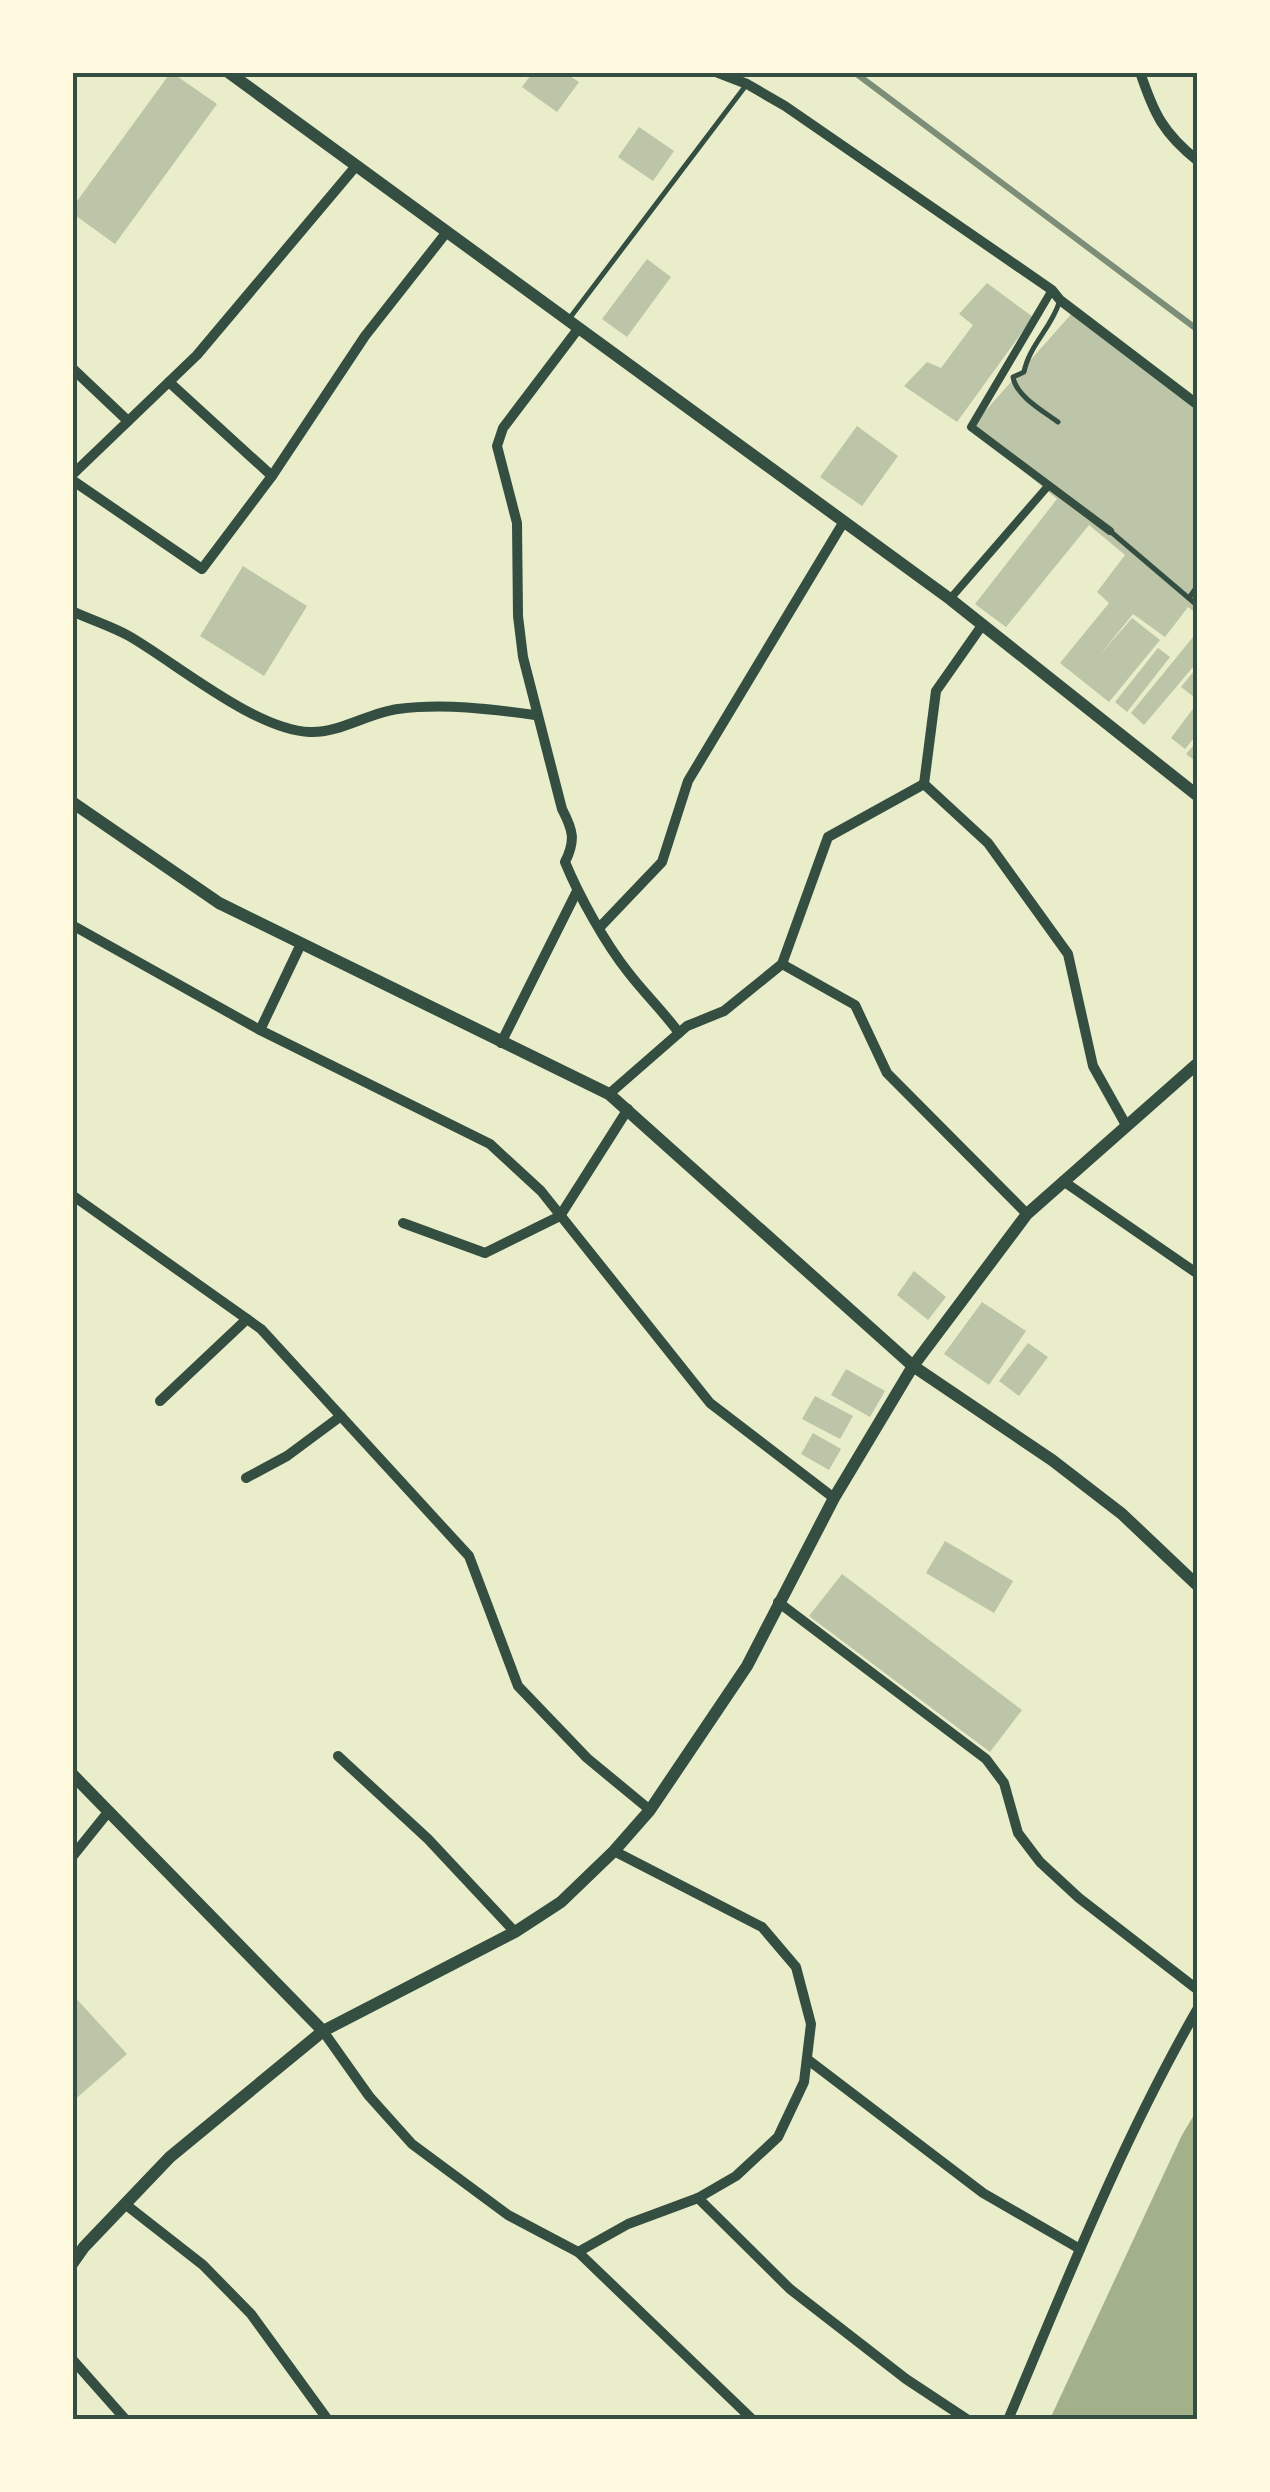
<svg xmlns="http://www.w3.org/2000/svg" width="1270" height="2492" font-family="'Fira Sans Condensed',sans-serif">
<rect width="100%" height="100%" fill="#e9edc9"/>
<polygon fill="#a3b18a" points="1197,2110 1197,2419 1050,2419 1182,2135"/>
<g fill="#bcc5a7">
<polygon points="171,72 217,104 115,244 72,213 72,208"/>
<polygon points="533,72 564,72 579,82 557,112 522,87"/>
<polygon points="639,127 674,151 653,181 618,157"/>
<polygon points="647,259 671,277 627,337 602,319"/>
<polygon points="987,283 1033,317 957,422 904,386 927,362 941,368 973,325 959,314"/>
<polygon points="1074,311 1198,405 1198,615 1188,607 1165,637 1133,614 1099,656 1132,618 1160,640 1109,702 1060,663 1109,603 1097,592 1125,555 1089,525 1006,627 975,604 1057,499 971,427"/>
<polygon points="857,426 898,456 862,506 820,477"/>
<polygon points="243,566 307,606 264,676 200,636"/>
<polygon points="1198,631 1198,661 1144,725 1131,713"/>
<polygon points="1158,648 1170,657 1127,712 1115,702"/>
<polygon points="1198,666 1198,700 1181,687"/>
<polygon points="1198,702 1198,733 1185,749 1171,738"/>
<polygon points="1198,740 1198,763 1186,754"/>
<polygon points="914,1271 946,1297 928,1320 897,1295"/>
<polygon points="982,1302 1026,1331 989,1385 944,1354"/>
<polygon points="1028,1343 1048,1357 1019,1396 999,1381"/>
<polygon points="846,1369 885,1391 870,1417 831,1395"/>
<polygon points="815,1396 853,1416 840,1439 802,1419"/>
<polygon points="813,1433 841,1449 829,1470 801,1454"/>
<polygon points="945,1541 1013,1581 994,1613 926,1573"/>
<polygon points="842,1574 1022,1710 990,1752 809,1616"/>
<polygon points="72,1994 127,2054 72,2102"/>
</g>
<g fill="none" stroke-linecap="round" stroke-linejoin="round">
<g stroke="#344e41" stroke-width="5">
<polyline points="569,319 747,84"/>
<path d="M1058,422C1043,411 1016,396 1013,377L1024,372C1029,346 1051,328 1059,303"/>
<polyline points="1110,531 1198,606"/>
<polyline points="1189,598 1198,585"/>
</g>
<g stroke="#344e41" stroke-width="8">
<polyline points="1052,290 971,427 1110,531"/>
<polyline points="950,599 1048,486"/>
</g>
<g stroke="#344e41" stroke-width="10">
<polyline points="716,72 747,84 785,106 1052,290 1060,300 1198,405"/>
<path d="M1140,72C1154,114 1163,133 1198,161"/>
<path d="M578,329L503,428L497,446L517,523L518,616L523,657L562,809C573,830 576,840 565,862C579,896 605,943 628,972C644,993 663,1011 679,1033"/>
<polyline points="72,368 128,421"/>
<polyline points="169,382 272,476"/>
<polyline points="72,475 197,355 356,166"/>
<polyline points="72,480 202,569 272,476 365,336 446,233"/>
<path d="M72,611C91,620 111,626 129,636C176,663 255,730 310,732C340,733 368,713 398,709C444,703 490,709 535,715"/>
<polyline points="983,624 936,691 924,784 988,843 1068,954 1093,1066 1126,1125"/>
<polyline points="72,925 260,1030 490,1144 541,1191 710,1403 834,1498"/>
<polyline points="600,927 662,862 688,781 843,523"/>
<polyline points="782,964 855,1005 887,1073 1027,1214"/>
<polyline points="260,1030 301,944"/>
<polyline points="501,1043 577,891"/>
<polyline points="609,1094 687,1026 724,1011 782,964 828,837 924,784"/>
<polyline points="1063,1181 1198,1274"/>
<polyline points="72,1195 261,1329 469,1556 518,1686 587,1758 650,1810"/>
<polyline points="403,1223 485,1253 560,1216 628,1109"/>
<polyline points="160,1401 247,1319"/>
<polyline points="246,1478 287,1456 341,1416"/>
<polyline points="778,1602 986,1759 1004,1783 1018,1833 1040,1862 1079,1898 1198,1990"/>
<polyline points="338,1756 428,1839 515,1932"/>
<polyline points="72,1857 109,1811"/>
<polyline points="323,2031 369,2096 412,2144 508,2215 578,2252 753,2420"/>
<polyline points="807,2059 983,2193 1080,2249"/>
<polyline points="698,2198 790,2289 906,2379 968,2420"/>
<polyline points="125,2204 203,2265 251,2314 328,2420"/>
<polyline points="578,2252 628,2224 698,2198 736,2176 778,2137 804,2082 811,2024 796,1967 762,1927 614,1851"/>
<polyline points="72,2359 126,2420"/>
<path d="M1008,2420C1067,2280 1122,2140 1198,2008"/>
</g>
<g stroke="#344e41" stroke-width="12">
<polyline points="228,72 950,599 1198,796"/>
<polyline points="72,802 219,903 609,1094 913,1366 1052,1460 1122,1514 1198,1586"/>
<polyline points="72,1774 323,2031"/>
<polyline points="72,2264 84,2247 170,2157 323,2031 515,1932 561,1902 614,1851 650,1810 747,1666 834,1498 913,1366 1027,1214 1198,1063"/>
</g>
<polyline stroke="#7c8e77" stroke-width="6" points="854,72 1198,330"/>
</g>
<rect width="1270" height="2492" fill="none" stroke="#fefae0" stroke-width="150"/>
<rect x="75" y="75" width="1120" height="2342" fill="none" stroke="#344e41" stroke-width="4"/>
</svg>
